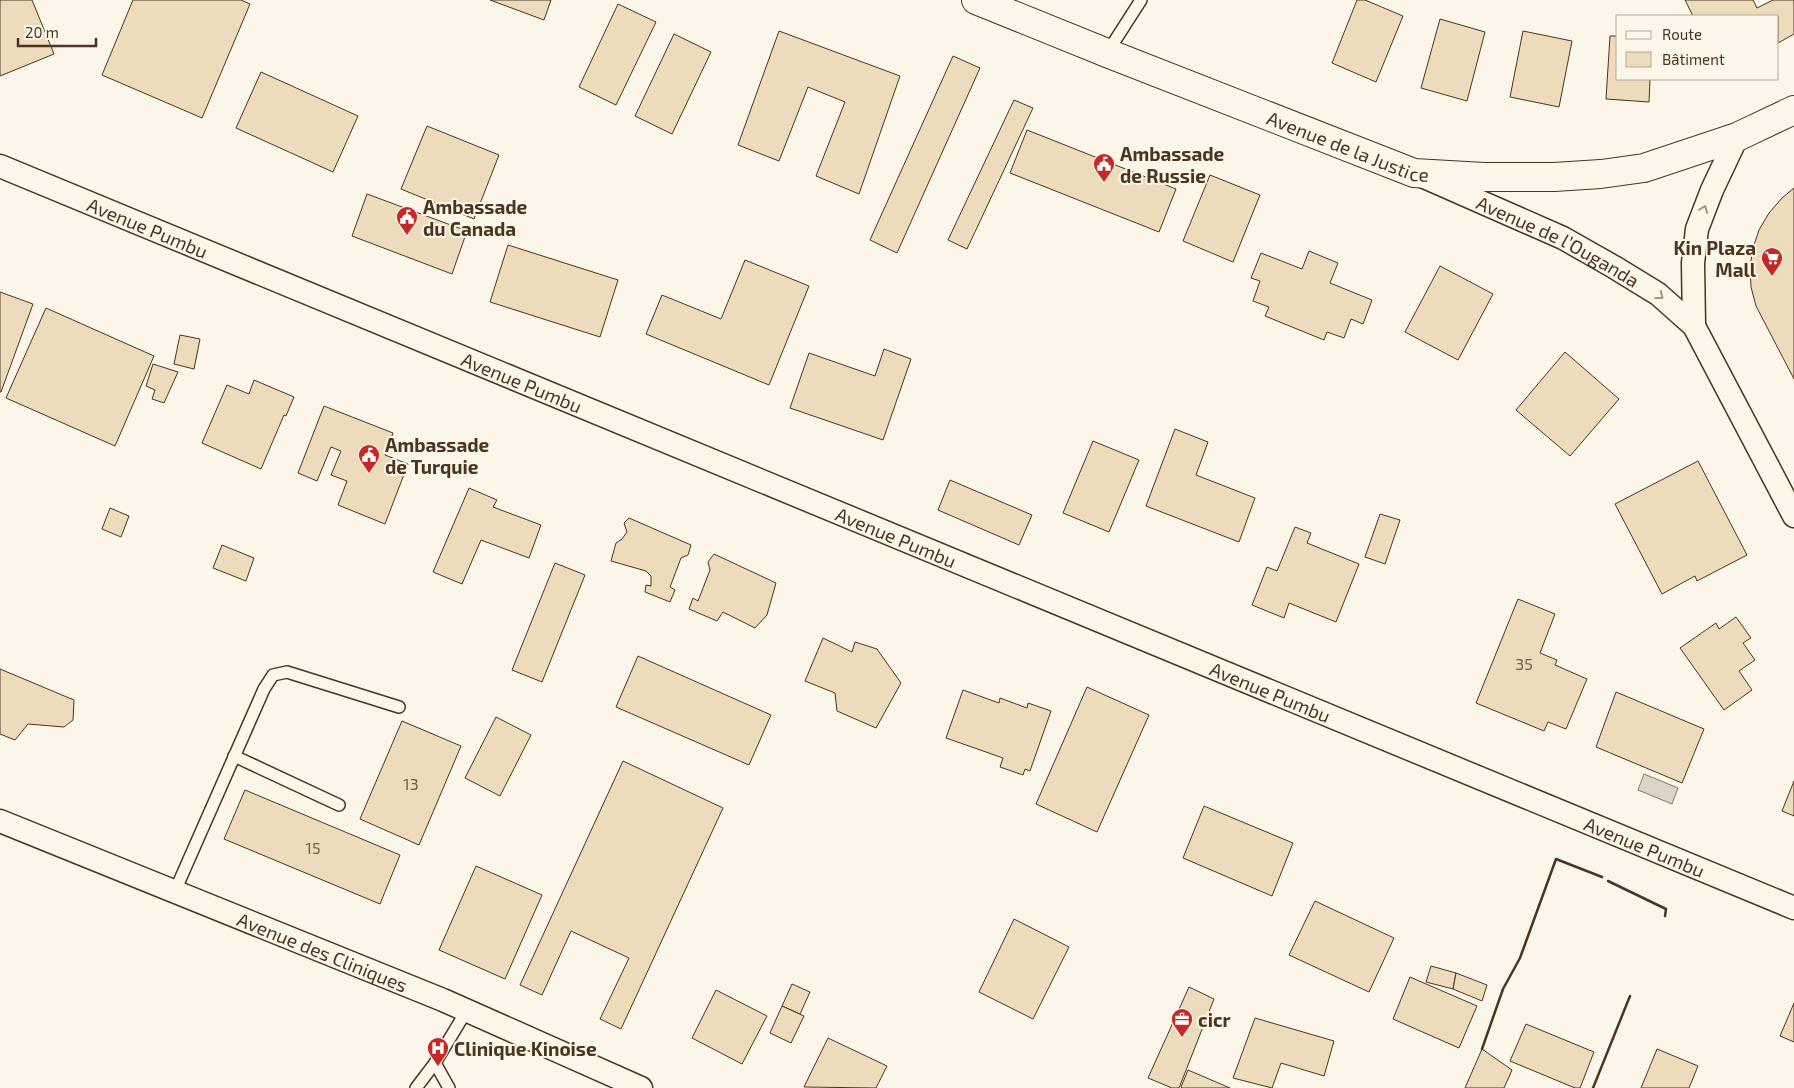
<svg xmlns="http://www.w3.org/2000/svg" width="1794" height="1088" font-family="'Exo 2',sans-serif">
<rect width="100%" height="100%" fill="#fbf6e9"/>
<polygon fill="#dcd4c6" stroke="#887966" points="1644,774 1678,788 1672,804 1638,790"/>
<g fill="#ecdcbc" stroke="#4a3520">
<polygon points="0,0 32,0 54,54 0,76"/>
<polygon points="133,0 241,0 250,4 202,118 102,75"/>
<polygon points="490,0 551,0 544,20"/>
<polygon points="1357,0 1365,0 1403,16 1376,82 1332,63"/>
<polygon points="1685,0 1753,0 1757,8 1773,0 1794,0 1794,34 1778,43 1778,16 1693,16"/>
<polygon points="618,4 656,22 616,105 579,87"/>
<polygon points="1440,19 1485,32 1467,101 1421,88"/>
<polygon points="779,31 900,76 859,194 816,176 845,102 808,87 779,161 738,145"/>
<polygon points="1523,31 1572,41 1559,107 1510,97"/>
<polygon points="674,34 711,52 672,134 635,116"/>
<polygon points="1610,36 1618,36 1618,79 1650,79 1649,102 1606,99"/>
<polygon points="953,56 980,68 897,253 870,240"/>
<polygon points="261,72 358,116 333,172 236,128"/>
<polygon points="1014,100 1033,108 967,249 948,240"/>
<polygon points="427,126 499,155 474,219 401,189"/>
<polygon points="1027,130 1176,189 1159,232 1010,173"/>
<polygon points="1210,175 1260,195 1233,262 1183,241"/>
<polygon points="1794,188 1794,379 1756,306 1751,287 1750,267 1753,248 1759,230 1769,213 1782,198"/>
<polygon points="367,194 467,231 452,274 352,236"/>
<polygon points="508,245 618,280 600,337 490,302"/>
<polygon points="1309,251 1338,263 1330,283 1372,300 1363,324 1351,319 1344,338 1327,332 1324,340 1265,316 1269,307 1253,301 1260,281 1251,278 1261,253 1302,269"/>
<polygon points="745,260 809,286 769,385 646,334 662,295 721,319"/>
<polygon points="1440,266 1493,294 1458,360 1405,332"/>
<polygon points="0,292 33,304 1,392 0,392"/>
<polygon points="46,308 154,356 115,446 6,398"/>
<polygon points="180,335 200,339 194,369 174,364"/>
<polygon points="884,349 911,359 883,440 790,408 809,353 875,376"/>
<polygon points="1565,352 1619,399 1570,456 1516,410"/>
<polygon points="153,364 178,372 164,403 152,399 155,390 146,386"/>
<polygon points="254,380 294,397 286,416 284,415 261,469 202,443 227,385 249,394"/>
<polygon points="324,406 393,433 385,455 408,464 385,524 338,505 347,481 331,475 341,451 331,447 317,481 298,473"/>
<polygon points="1175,429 1208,442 1196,475 1255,498 1239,542 1146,506"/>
<polygon points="1093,441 1139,460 1109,532 1063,513"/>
<polygon points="1698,461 1747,555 1697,581 1695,576 1662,594 1615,504"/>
<polygon points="950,480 1032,515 1019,545 938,510"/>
<polygon points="469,488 497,500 493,507 541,525 529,558 481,540 462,584 433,572"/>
<polygon points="110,508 129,516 121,537 102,529"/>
<polygon points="1380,514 1400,520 1385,564 1365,557"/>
<polygon points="629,518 691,545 688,555 681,558 670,587 675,590 670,602 645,592 646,585 651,586 651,576 646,571 611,561 616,543 622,539 627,532 624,523"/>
<polygon points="1295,527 1311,533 1307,543 1359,564 1336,622 1289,603 1284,618 1252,605 1267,567 1277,571"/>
<polygon points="222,545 254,558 246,581 213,568"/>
<polygon points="714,554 776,583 767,615 755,628 723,612 717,621 689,609 693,598 698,601 710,570 708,562"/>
<polygon points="555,563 585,575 542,682 512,670"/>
<polygon points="1518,599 1555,614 1540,653 1557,660 1555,665 1587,679 1566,729 1548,722 1544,731 1476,703"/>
<polygon points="1736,617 1751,638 1743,643 1755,660 1739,671 1752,690 1724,710 1680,648 1716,623 1719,629"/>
<polygon points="823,638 852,652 855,642 877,649 901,683 876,728 837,711 835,693 805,681"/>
<polygon points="638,656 771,715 749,765 616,707"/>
<polygon points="0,669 74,700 73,720 64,727 28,724 15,740 0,734"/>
<polygon points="1087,687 1149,715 1097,832 1036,804"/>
<polygon points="963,690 999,703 1000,698 1027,708 1028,703 1051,711 1030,771 1025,769 1023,775 1000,767 1003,758 946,738"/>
<polygon points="1616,692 1704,729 1682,783 1596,747"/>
<polygon points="496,717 531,735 500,796 465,778"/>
<polygon points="402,721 461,746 419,845 360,819"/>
<polygon points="623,761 723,808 621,1029 600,1019 629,958 571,931 542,995 520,985"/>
<polygon points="1794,781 1794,816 1782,811"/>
<polygon points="245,790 400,855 380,904 224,839"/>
<polygon points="1204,806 1293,843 1272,896 1183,858"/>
<polygon points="476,866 542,895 505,979 439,950"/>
<polygon points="1315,901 1394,938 1369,992 1289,955"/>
<polygon points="1014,919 1069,947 1033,1019 979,992"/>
<polygon points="1431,966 1456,973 1453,989 1426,982"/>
<polygon points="1456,973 1487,985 1482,1001 1453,989"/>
<polygon points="1410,977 1477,1006 1459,1048 1393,1019"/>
<polygon points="792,984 810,992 800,1014 782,1006"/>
<polygon points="1189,987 1214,999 1179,1088 1172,1088 1148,1078"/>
<polygon points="716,990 767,1016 742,1064 692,1038"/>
<polygon points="1794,1003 1794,1042 1780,1036"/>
<polygon points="782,1006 804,1016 791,1043 770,1033"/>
<polygon points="1255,1018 1334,1041 1324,1076 1281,1063 1272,1088 1233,1078"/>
<polygon points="1526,1024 1594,1052 1580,1088 1575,1088 1510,1061"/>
<polygon points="828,1038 887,1066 876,1088 804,1087"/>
<polygon points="1482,1049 1512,1070 1504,1088 1465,1088"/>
<polygon points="1657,1049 1698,1066 1689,1088 1641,1088"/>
<polygon points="1188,1070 1230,1088 1182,1088 1181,1087"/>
</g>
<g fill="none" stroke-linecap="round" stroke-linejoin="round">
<g stroke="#4a3520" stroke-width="14">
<g id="lane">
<polyline points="1107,53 1141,0"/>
<polyline points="234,756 339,805"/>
<polyline points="175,891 264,689 273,675 287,672 399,707"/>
<polyline points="435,1063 449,1088"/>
<polyline points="416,1088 435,1063 467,1010"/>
</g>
</g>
<g stroke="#4a3520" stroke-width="25">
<g id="street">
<path id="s1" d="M0,166L1794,908"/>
<path id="s2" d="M1422,176L1563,238L1614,267L1658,294L1694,326L1794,516"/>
<polyline points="1694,326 1693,263 1697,229 1712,190 1737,137"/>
<path id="s3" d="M0,821L443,1000L641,1088"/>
</g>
</g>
<g stroke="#4a3520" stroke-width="30">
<g id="secondary">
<path id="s4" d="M976,0L1107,53L1414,173L1484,177H1554L1601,174L1644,168L1737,137L1794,110"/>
</g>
</g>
<use href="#lane" stroke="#fbf6e9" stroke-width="11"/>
<use href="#street" stroke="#fbf6e9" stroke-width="22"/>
<use href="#secondary" stroke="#fbf6e9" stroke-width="28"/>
<g stroke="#4a3520" stroke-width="2.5">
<polyline points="1608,881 1666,909 1665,916"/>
<polyline points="1482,1049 1503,989 1520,958 1556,859 1602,877"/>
<polyline points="1593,1088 1630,996"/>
</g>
</g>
<defs><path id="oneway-chevron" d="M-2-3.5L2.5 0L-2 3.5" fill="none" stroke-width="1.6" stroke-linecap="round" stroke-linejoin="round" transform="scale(1.25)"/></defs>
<g stroke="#a29684">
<use href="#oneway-chevron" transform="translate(1704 209) rotate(-69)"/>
<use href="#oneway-chevron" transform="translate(1660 296) rotate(38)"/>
</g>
<defs>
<g id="civic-pin" transform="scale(1.125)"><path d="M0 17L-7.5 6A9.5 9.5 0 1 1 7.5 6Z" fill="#c62828" stroke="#fbf6e9"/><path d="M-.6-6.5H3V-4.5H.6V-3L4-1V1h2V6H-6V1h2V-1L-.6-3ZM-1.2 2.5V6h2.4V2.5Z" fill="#fff"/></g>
<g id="supermarket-pin" transform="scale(1.125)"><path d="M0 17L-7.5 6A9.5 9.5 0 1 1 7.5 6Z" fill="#c62828" stroke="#fbf6e9"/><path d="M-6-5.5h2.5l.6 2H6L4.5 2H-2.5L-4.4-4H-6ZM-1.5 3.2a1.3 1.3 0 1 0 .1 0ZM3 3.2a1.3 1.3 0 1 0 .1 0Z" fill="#fff"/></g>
<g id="office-pin" transform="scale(1.125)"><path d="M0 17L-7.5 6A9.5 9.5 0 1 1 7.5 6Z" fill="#c62828" stroke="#fbf6e9"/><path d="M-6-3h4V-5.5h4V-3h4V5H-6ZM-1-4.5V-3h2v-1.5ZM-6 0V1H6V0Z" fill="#fff"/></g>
<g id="hospital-pin" transform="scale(1.125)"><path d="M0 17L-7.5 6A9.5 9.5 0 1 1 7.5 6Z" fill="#c62828" stroke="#fbf6e9"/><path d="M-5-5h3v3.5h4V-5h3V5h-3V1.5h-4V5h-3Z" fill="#fff"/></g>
</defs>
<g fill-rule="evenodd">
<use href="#civic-pin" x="1104" y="164"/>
<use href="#civic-pin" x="407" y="217"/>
<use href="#supermarket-pin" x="1772" y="258"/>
<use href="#civic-pin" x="369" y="455"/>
<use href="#office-pin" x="1182" y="1019"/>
<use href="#hospital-pin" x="438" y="1048"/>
</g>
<g text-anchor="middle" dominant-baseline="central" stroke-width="4" stroke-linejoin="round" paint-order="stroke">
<g font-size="16" fill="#725f47">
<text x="1524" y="663">35</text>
<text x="411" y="783">13</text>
<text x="313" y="847">15</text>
</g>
<g font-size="19" fill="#4a3520" stroke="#fbf6e9">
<text stroke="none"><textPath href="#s4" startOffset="400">Avenue de la Justice</textPath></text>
<text stroke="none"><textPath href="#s1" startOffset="160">Avenue Pumbu</textPath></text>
<text stroke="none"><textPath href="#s2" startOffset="151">Avenue de l’Ouganda</textPath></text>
<text stroke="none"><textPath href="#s1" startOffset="565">Avenue Pumbu</textPath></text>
<text stroke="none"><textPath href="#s1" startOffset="970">Avenue Pumbu</textPath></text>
<text stroke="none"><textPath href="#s1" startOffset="1375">Avenue Pumbu</textPath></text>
<text stroke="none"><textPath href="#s1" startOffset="1780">Avenue Pumbu</textPath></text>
<text stroke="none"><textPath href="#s3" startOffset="348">Avenue des Cliniques</textPath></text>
</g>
<g font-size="19" font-weight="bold" fill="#4a3520" stroke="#fbf6e9" text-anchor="start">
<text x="1120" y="153">Ambassade<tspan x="1120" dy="22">de Russie</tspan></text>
<text x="423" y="206">Ambassade<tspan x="423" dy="22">du Canada</tspan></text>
<text x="1756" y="247" text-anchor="end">Kin Plaza<tspan x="1756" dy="22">Mall</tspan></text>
<text x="385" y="444">Ambassade<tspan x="385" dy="22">de Turquie</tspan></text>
<text x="1198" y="1019">cicr</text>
<text x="454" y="1048">Clinique Kinoise</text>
</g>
</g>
<rect x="1616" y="15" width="162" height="65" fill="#fbf6e9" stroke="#b4a999"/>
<rect x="1626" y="31" width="25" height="8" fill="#fbf6e9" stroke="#b4a999"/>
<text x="1662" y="40" font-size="15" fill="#4a3520">Route</text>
<rect x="1626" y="52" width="25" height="15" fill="#ecdcbc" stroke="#b4a999"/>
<text x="1662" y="65" font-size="15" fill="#4a3520">Bâtiment</text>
<path d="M18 38v8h78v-8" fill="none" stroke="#4a3520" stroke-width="2.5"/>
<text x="25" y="38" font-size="15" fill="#4a3520" stroke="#fbf6e9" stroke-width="4" paint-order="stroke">20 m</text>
</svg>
